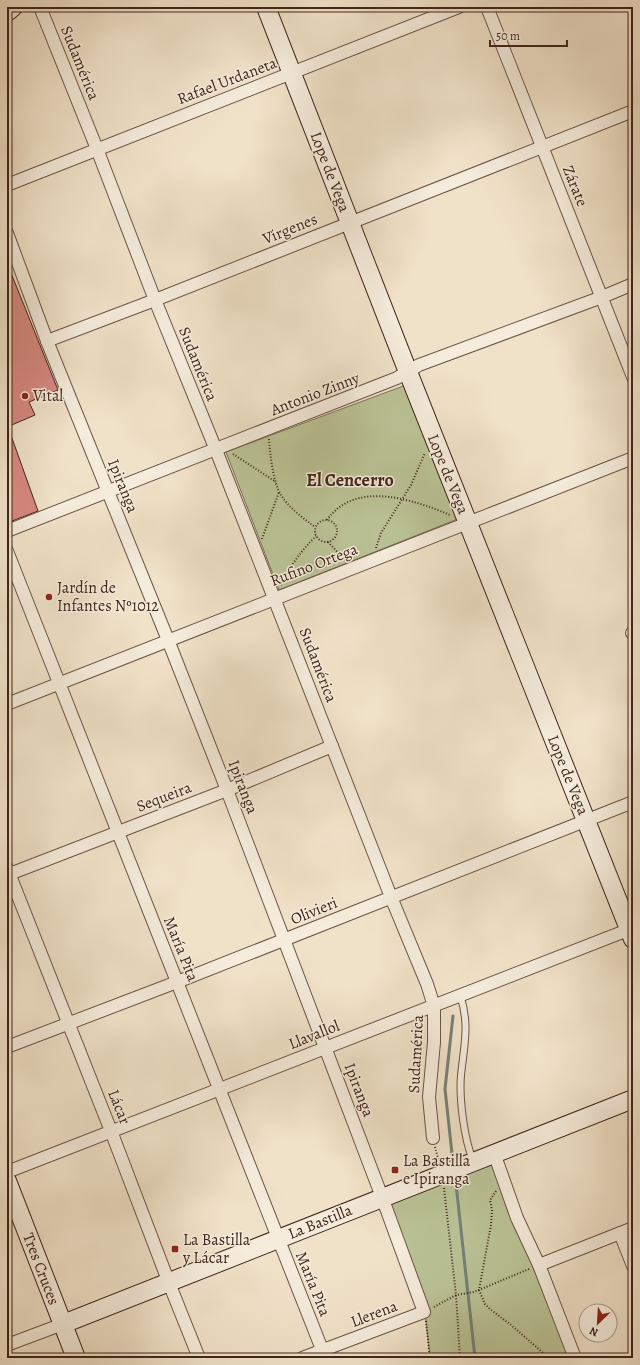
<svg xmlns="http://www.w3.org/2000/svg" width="640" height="1365" font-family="Alegreya,serif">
<rect width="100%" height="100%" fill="#f0e2c9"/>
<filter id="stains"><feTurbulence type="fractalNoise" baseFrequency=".005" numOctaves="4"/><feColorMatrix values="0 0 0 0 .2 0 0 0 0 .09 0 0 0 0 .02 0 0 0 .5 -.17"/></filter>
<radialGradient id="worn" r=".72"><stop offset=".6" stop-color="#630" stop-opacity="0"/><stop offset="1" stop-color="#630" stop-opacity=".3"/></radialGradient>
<g fill="#bac396" stroke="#7d7458">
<polygon points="406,385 460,518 279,590 226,452"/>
<polygon points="494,1153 575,1358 430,1358 426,1321 424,1312 382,1197"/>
</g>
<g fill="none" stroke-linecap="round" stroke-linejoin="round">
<g stroke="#768178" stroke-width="3">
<polyline points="453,1163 445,1089 453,1016"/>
<polyline points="455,1175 475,1358"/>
</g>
</g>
<g fill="#d78981" stroke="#40251b">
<polygon points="7,263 58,390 29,402 35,415 7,427"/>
<polygon points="7,427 8,427 38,511 7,523"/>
</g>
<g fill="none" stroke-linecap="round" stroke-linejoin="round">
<g stroke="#6c5446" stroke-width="8">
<path id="lane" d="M460,995C470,1024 464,1046 461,1075C459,1098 464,1139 473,1160"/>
</g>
<g stroke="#6c5446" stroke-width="14">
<g id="street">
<polyline points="40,7 97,149 155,300 216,450 391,897 427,984 434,1006 434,1042 429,1097 433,1138"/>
<polyline points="487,7 633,377"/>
<polyline points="7,185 459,7"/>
<polyline points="7,233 47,341 168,640 227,790 382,1197 424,1312 302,1358"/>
<polyline points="47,341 155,300 633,111"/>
<polyline points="7,531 397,378 419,365 602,297 633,284"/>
<polyline points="7,551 325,1357"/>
<polyline points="632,633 633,633"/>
<polyline points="7,704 633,458"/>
<polyline points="7,868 111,1131 169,1283 199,1358"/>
<polyline points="7,875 227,790 332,746"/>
<polyline points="7,1047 177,982 633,802"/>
<polyline points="494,1153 517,1218 539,1265 575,1358"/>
<polyline points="7,1172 633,928"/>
<polyline points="620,1233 633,1266"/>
<polyline points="539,1265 633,1228"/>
<polyline points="7,1345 63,1324"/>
</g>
</g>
<g stroke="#40251b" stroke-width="20">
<g id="secondary">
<polyline points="266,7 408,372 633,939"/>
<polyline points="7,12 13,7"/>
<polyline points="7,1181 76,1358"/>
<polyline points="63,1324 633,1099"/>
</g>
</g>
<g stroke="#40251b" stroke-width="2" stroke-dasharray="1 2" stroke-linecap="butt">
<path d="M269,439C270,453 273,483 281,495C289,508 303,518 315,527"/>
<polyline points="233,454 276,482"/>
<circle cx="326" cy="531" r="11"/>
<path d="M327,520C355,480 412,499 450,515"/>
<polyline points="262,539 279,492"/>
<polyline points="328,542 345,560"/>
<polyline points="376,548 381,533 411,485 425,453"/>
<path d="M281,585C290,566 301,551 316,536"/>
<polyline points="435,1147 439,1162"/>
<polyline points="444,1188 456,1295 460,1358"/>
<polyline points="496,1191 490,1200 492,1210 491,1225 479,1290 485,1304 490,1309 511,1325 549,1358"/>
<polyline points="434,1307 456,1295 474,1292 529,1269"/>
<polyline points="426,1321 430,1358"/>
</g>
<use href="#lane" stroke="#f5ecdc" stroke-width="6"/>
<use href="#street" stroke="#f5ecdc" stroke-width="12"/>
<use href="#secondary" stroke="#f5ecdc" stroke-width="18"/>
</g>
<g fill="#8f2418" stroke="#f5ecdc" stroke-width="1.5">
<circle cx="25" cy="396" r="4"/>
<circle cx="49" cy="597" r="4"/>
<rect x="391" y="1166" width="8" height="8" rx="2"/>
<rect x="171" y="1245" width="8" height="8" rx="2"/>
</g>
<g text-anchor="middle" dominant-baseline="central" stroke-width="3" stroke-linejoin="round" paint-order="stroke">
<g font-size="16" fill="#40251b" stroke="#f5ecdc">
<text transform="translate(80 63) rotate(68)">Sudamérica</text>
<text transform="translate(227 81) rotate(-21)">Rafael Urdaneta</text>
<text transform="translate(330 172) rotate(69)">Lope de Vega</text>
<text transform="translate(575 186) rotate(68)">Zárate</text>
<text transform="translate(290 229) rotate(-22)">Vírgenes</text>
<text transform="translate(198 364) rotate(68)">Sudamérica</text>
<text transform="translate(315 394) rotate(-21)">Antonio Zinny</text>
<text transform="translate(448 474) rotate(68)">Lope de Vega</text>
<text transform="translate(123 486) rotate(68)">Ipiranga</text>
<text transform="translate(314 565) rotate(-21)">Rufino Ortega</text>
<text transform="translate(318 665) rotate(69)">Sudamérica</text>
<text transform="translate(568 775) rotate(68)">Lope de Vega</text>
<text transform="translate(243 787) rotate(69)">Ipiranga</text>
<text transform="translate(164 797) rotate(-21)">Sequeira</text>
<text transform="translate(314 911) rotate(-22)">Olivieri</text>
<text transform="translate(181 949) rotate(68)">María Pita</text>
<text transform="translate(314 1035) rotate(-22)">Llavallol</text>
<text transform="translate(416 1054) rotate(-87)">Sudamérica</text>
<text transform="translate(359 1090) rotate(69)">Ipiranga</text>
<text transform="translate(119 1107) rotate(68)">Lácar</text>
<text transform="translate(320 1222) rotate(-22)">La Bastilla</text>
<text transform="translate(41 1269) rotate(69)">Tres Cruces</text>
<text transform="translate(313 1284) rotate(68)">María Pita</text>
<text transform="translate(374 1314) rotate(-21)">Llerena</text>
</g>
<g font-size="16" fill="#40251b" stroke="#f5ecdc" text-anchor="start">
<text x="33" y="396">Vital</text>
<text x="57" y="588">Jardín de<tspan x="57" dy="18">Infantes Nº1012</tspan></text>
<text x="403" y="1161">La Bastilla<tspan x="403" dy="18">e Ipiranga</tspan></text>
<text x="183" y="1240">La Bastilla<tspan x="183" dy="18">y Lácar</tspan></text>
</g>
<g font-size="18" font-weight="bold" fill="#40251b" stroke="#f5ecdc">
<text x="350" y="480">El Cencerro</text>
</g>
</g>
<rect width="640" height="1365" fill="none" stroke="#f0e2c9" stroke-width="24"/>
<rect x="8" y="8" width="624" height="1349" fill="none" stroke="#40251b" stroke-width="2"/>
<rect x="12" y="12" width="616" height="1341" fill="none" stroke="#40251b"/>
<g transform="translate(598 1323) rotate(205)"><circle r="19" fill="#f5ecdc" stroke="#ad9c8f"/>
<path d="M0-3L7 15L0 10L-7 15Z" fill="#8f2418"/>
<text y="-6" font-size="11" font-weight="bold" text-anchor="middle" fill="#40251b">N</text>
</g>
<path d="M490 40v6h77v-6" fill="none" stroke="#40251b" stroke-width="2"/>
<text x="496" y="40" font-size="12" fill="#40251b" stroke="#f5ecdc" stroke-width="3" paint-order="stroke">50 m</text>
<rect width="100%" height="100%" filter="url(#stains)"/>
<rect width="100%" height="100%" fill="url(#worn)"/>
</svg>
